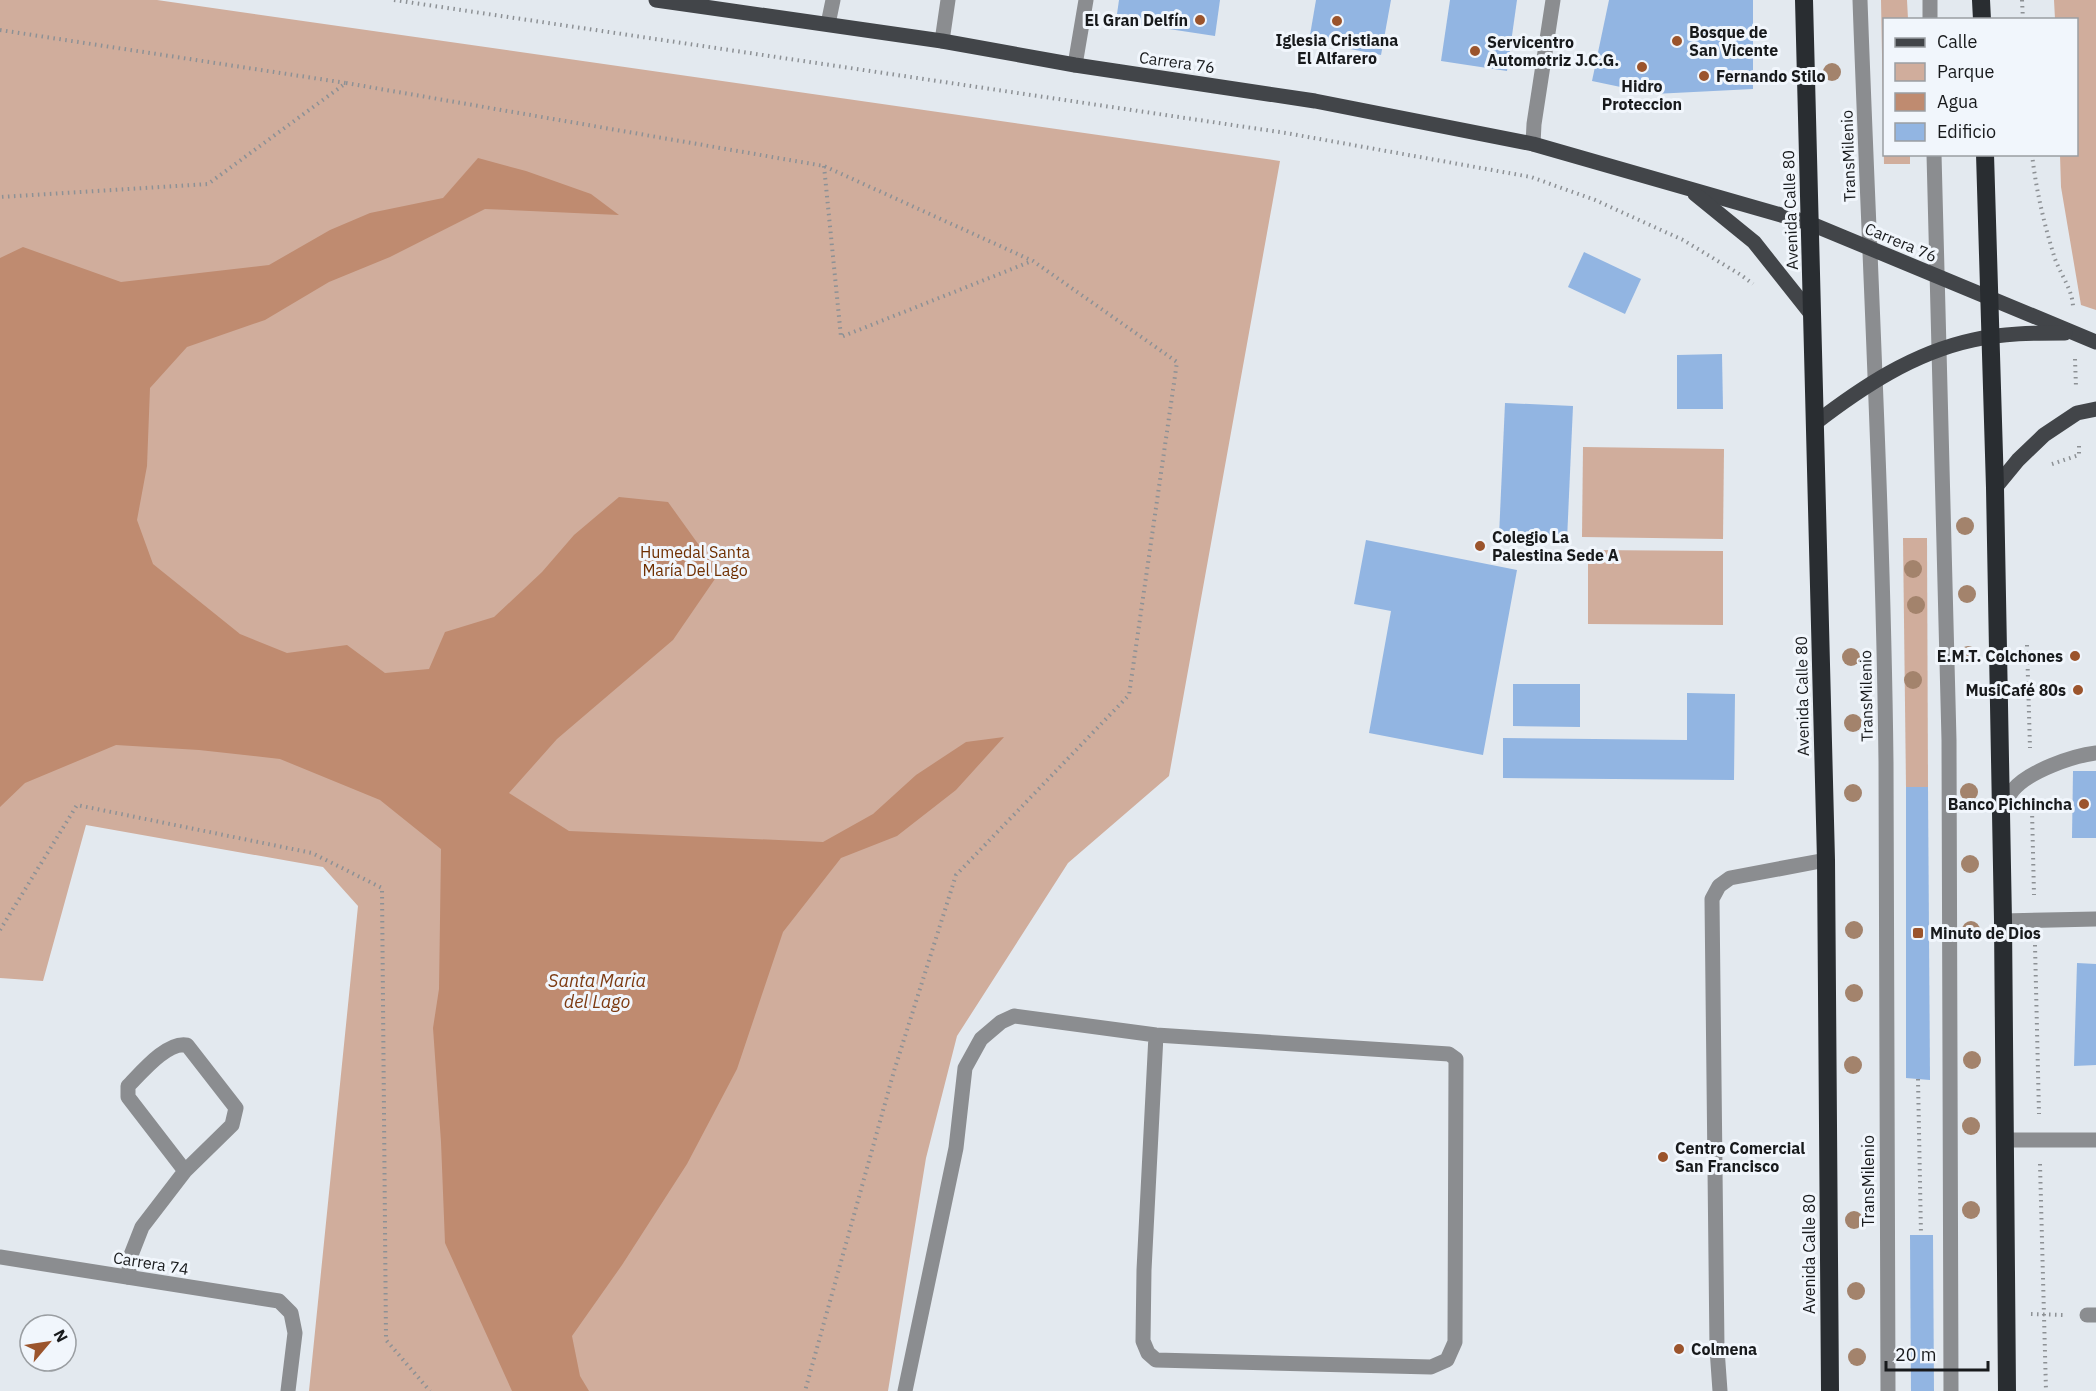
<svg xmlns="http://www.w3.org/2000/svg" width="2096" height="1391" font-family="'IBM Plex Sans',sans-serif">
<rect width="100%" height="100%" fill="#e3e9ef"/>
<g fill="#d0ad9c">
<polygon points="0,0 157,0 1280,161 1169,776 1068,863 957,1036 926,1158 888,1391 309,1391 358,906 323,867 86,825 43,981 0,978"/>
<polygon points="1881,0 1907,0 1908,19 1884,20 1884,154 1910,155 1910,164 1884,164"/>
<polygon points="2054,0 2096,0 2096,310 2081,305 2061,187 2060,155 2076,154 2076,20 2055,19"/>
<polygon points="1583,447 1724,449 1723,539 1582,537"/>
<polygon points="1903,538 1927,538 1928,787 1906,787"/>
<polygon points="1588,550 1723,551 1723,625 1588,624"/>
</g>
<polygon fill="#bf8b70" points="478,158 526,171 591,194 619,215 485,209 390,257 329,282 265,320 187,347 150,388 147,466 137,520 153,564 240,634 287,653 347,645 385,673 429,669 445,632 494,617 542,572 574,535 619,497 668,502 719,573 673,640 557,739 509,793 569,831 823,842 873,814 916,775 966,742 1004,737 956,790 897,836 841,858 783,932 737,1069 687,1164 622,1265 572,1336 580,1376 589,1391 512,1391 445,1243 441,1142 433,1028 439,989 441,849 380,800 280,759 199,750 116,745 25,783 0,807 0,258 23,247 121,282 269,265 330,230 370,213 443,198"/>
<g fill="#92b5e2">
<polygon points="1119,0 1220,0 1215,36 1116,21"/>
<polygon points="1316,0 1391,0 1381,55 1309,41"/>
<polygon points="1450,0 1517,0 1507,71 1441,61"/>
<polygon points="1609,0 1753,0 1753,89 1654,94 1592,81"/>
<polygon points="1584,252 1641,279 1625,314 1568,287"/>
<polygon points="1722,354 1723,409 1677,409 1677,355"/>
<polygon points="1505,403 1573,406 1567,540 1499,536"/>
<polygon points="1366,540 1517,570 1483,755 1369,733 1391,611 1354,604"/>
<polygon points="1513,684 1580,684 1580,727 1513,726"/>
<polygon points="1687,693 1735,694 1734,780 1503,778 1503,738 1687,740"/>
<polygon points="2073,771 2096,771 2096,838 2072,838"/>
<polygon points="1906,787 1928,787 1930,1080 1906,1078"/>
<polygon points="2077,963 2096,964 2096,1065 2074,1066"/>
<polygon points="1910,1235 1933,1235 1934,1391 1911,1391"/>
</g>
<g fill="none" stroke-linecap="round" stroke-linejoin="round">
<g stroke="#8d9195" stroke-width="4" stroke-dasharray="1.5 4.5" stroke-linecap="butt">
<polyline points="394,0 1286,133 1531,177 1595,200 1683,240 1741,275 1753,284"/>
<polyline points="2022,0 2023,20"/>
<polyline points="0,30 346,83 208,184 0,197"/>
<polyline points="346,83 824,166 1033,261 1177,362 1129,695 956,875 894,1071 805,1391"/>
<path d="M2032,154C2036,190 2044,224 2055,259C2061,275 2072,289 2073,306"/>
<polyline points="824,166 841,337 1032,261"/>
<polyline points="2075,359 2076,387"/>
<polyline points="2052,464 2079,455 2079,443"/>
<polyline points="2027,645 2030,748"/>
<polyline points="2032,810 2034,895"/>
<polyline points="0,930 77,805 312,853 382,888 386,1340 430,1391"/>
<polyline points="2035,945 2039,1114"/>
<polyline points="1918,1079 1921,1235"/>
<polyline points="2040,1164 2046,1391"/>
<polyline points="2031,1314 2063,1315"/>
</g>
<g stroke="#8b8d90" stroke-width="15">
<path d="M1860,0C1869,254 1883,508 1886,762C1888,971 1886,1181 1888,1391"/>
<polyline points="1930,0 1930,20"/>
<polyline points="828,24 833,0"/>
<polyline points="942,41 948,0"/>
<polyline points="1075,65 1086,0"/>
<polyline points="1533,144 1534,124 1553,0"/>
<polyline points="1934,154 1949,740 1951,1391"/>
<path d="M2001,811C2005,804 2008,796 2013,790C2029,771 2072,756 2096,753"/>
<polyline points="2003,921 2096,919"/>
<polyline points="2005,1140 2096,1140"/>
<polyline points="0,1257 279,1301 291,1313 295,1333 288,1391"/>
<path d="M128,1277L131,1255L142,1227L185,1171L232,1125L236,1108L187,1045C167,1041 141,1073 128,1086V1097L185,1171"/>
<polyline points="2087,1315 2096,1315"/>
<polyline points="905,1391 956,1148 965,1068 981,1039 1001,1022 1014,1016 1156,1035 1449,1054 1456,1059 1455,1342 1447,1360 1431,1367 1156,1360 1148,1353 1143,1341 1144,1270 1156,1035"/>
<polyline points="1720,1391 1717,1349 1712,899 1719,886 1730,878 1826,860"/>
</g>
<g stroke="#424549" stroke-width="15">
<polyline points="656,0 942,41 1075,65 1315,101 1533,144 1809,223 2096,342"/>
<polyline points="1695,194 1754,242 1812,315"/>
<path d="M1814,424C1862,387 1913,353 1973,340C2003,333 2034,333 2065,333"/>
<polyline points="1995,488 2018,460 2044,435 2077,413 2096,409"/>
</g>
<g stroke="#292d31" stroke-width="18">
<polyline points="1804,0 1826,860 1830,1391"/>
<polyline points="1981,0 1982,20"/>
<polyline points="1985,154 1995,488 2003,921 2007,1391"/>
</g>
</g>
<g fill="#a3836c">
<circle cx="1832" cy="72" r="9"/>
<circle cx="1965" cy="526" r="9"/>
<circle cx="1913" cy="569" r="9"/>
<circle cx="1967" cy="594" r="9"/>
<circle cx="1916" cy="605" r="9"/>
<circle cx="1968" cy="655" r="9"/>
<circle cx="1851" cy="657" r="9"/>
<circle cx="1913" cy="680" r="9"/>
<circle cx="1853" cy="723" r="9"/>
<circle cx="1969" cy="792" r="9"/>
<circle cx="1853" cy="793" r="9"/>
<circle cx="1970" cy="864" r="9"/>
<circle cx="1854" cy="930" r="9"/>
<circle cx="1971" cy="930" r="9"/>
<circle cx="1854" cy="993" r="9"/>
<circle cx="1972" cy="1060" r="9"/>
<circle cx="1853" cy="1065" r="9"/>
<circle cx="1971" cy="1126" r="9"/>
<circle cx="1971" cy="1210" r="9"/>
<circle cx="1854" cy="1220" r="9"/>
<circle cx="1856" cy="1291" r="9"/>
<circle cx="1857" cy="1357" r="9"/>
</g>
<g fill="#9b542c" stroke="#f1f6fc" stroke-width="2">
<circle cx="1200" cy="20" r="6"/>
<circle cx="1337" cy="21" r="6"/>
<circle cx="1677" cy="41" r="6"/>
<circle cx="1475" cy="51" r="6"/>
<circle cx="1642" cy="67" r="6"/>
<circle cx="1704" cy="76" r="6"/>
<circle cx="1480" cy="546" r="6"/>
<circle cx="2075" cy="656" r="6"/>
<circle cx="2078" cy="690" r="6"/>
<circle cx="2084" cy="804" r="6"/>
<rect x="1912" y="927" width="12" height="12" rx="3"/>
<circle cx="1663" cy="1157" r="6"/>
<circle cx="1679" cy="1349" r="6"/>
</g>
<g text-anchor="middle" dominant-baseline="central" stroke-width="6" stroke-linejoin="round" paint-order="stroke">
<g font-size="16" font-weight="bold" fill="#181a1c" stroke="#f1f6fc" text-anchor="start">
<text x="1188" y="20" text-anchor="end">El Gran Delfín</text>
<text x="1689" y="32">Bosque de<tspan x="1689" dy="18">San Vicente</tspan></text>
<text x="1337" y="40" text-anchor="middle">Iglesia Cristiana<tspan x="1337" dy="18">El Alfarero</tspan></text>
<text x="1487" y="42">Servicentro<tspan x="1487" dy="18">Automotriz J.C.G.</tspan></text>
<text x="1716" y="76">Fernando Stilo</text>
<text x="1642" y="86" text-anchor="middle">Hidro<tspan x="1642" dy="18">Proteccion</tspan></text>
<text x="1492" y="537">Colegio La<tspan x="1492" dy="18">Palestina Sede A</tspan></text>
<text x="2063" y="656" text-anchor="end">E.M.T. Colchones</text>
<text x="2066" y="690" text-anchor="end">MusiCafé 80s</text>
<text x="2072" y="804" text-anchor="end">Banco Pichincha</text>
<text x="1930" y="933">Minuto de Dios</text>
<text x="1675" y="1148">Centro Comercial<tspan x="1675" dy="18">San Francisco</tspan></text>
<text x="1691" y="1349">Colmena</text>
</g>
<g font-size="16" fill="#181a1c" stroke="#f1f6fc">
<text transform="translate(1177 62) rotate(8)">Carrera 76</text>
<text transform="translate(1848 156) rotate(-92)">TransMilenio</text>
<text transform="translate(1790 210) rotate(-92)">Avenida Calle 80</text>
<text transform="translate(1901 242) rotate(23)">Carrera 76</text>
<text transform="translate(1802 696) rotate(-91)">Avenida Calle 80</text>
<text transform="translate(1866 696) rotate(-91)">TransMilenio</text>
<text transform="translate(1868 1181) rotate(-90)">TransMilenio</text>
<text transform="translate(1809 1254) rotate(-90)">Avenida Calle 80</text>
<text transform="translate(151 1263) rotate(9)">Carrera 74</text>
</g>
<g font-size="16" fill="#6f2f01" stroke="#f1f6fc">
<text x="695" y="552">Humedal Santa<tspan x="695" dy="18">María Del Lago</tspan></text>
</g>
<g font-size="18" font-style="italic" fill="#7d3b12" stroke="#f1f6fc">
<text x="597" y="980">Santa Maria<tspan x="597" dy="21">del Lago</tspan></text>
</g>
</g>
<rect x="1883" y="18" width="195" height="138" fill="#f1f6fc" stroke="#9a9ea2" stroke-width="1.5"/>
<rect x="1895" y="38" width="30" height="9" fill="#424549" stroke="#9a9ea2" stroke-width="1.5"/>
<text x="1937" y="48" font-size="18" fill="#181a1c">Calle</text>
<rect x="1895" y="63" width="30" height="18" fill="#d0ad9c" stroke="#9a9ea2" stroke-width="1.5"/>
<text x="1937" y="78" font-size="18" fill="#181a1c">Parque</text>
<rect x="1895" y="93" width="30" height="18" fill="#bf8b70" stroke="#9a9ea2" stroke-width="1.5"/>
<text x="1937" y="108" font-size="18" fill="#181a1c">Agua</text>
<rect x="1895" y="123" width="30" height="18" fill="#92b5e2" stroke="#9a9ea2" stroke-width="1.5"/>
<text x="1937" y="138" font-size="18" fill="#181a1c">Edificio</text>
<g transform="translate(48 1343) rotate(61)"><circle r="28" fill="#f1f6fc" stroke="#9a9ea2" stroke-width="1.5"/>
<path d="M0-4.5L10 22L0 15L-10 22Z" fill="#9b542c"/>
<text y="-9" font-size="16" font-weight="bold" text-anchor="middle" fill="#181a1c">N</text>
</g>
<path d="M1886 1361v9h102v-9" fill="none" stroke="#181a1c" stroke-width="3"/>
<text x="1895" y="1361" font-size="18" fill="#181a1c" stroke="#f1f6fc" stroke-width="4.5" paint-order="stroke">20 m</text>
</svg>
